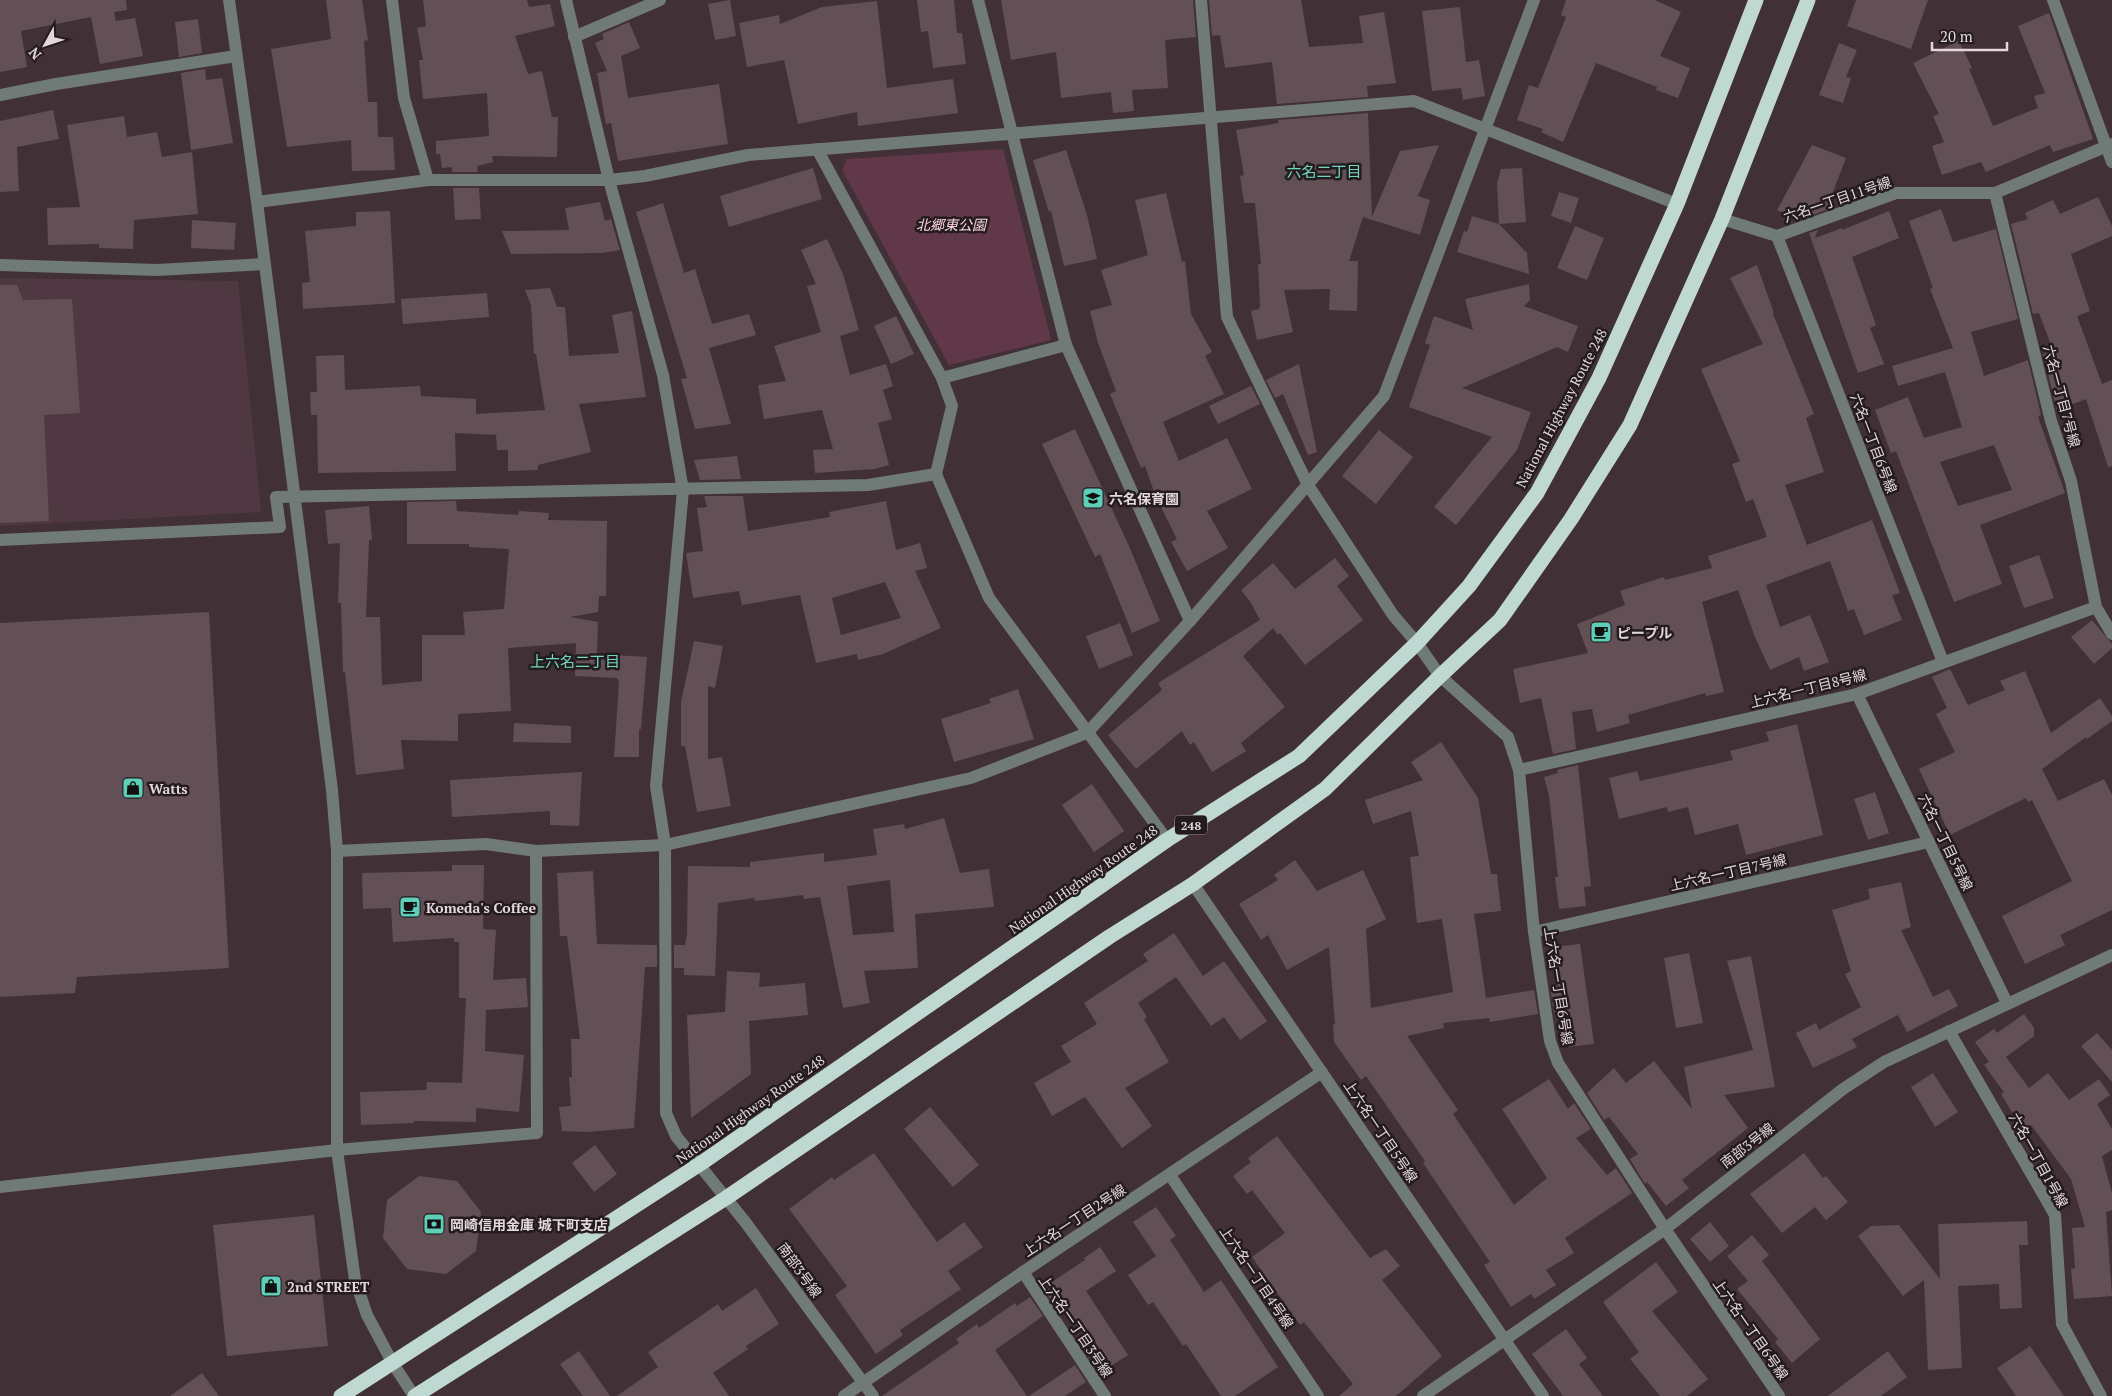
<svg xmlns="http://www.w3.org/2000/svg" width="2112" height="1396" font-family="'PT Serif','Noto Sans JP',serif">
<rect width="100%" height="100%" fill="#423037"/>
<polygon fill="#503842" points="0,278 238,281 261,512 0,526"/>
<polygon fill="#613849" points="1003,149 1051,340 949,365 842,170 847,159"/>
<g fill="#635057" fill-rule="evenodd">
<polygon points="0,0 126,0 127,10 114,12 116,21 135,18 143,56 100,64 91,17 21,31 27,67 0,72"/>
<polygon points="326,0 362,0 368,40 364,41 368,102 377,102 378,137 393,137 395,170 352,171 351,140 287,147 271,49 331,39"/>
<polygon points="423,0 527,0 529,7 550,4 555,26 515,36 528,74 542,71 552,117 558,117 557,157 492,156 493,162 477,166 478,172 452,172 452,167 442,168 440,154 436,154 436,141 489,136 487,93 423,99 419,60 423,60 417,28 426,26"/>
<polygon points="730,0 736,36 715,40 708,4"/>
<polygon points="917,0 954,0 957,33 962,33 966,64 933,68 928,31 921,32"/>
<polygon points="1001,0 1193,0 1196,37 1165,40 1168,88 1132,90 1134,111 1113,113 1111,92 1061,98 1056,52 1011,60"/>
<polygon points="1209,0 1301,0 1309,47 1363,43 1359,16 1384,12 1396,83 1367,86 1368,97 1277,104 1272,62 1225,68 1220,35 1212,36"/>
<polygon points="1566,0 1655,0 1681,12 1660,56 1690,68 1678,98 1656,90 1657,87 1596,63 1563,142 1541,132 1543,129 1517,120 1529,85 1538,88 1566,17 1561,15"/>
<polygon points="1856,0 1928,0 1911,49 1847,26"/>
<polygon points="877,1 887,88 953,79 958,113 858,126 857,112 798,124 784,60 747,67 739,23 779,15 780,24 822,7"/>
<polygon points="1460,7 1466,62 1479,60 1485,96 1463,100 1461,88 1432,91 1422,11"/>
<polygon points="2049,13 2093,139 2053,152 2050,145 1986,172 1981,162 1942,175 1932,146 1944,142 1933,116 1939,114 1913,63 1959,41 1972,68 1969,69 1993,126 2038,108 2034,96 2045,93 2018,26"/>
<polygon points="198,19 202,53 179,57 175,22"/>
<polygon points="629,22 640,48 621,56 628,98 719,84 728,144 618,161 611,123 606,124 597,73 607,71 595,43 604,39 602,34"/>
<polygon points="1839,43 1857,50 1846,77 1851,78 1843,103 1819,95"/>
<polygon points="205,69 206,80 222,78 233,143 191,150 181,73"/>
<polygon points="53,110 59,139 17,147 19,191 0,192 0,121"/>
<polygon points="1368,113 1372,217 1400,151 1439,145 1418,196 1430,200 1420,235 1363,217 1349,261 1358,261 1357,311 1329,310 1330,289 1284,290 1293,332 1257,340 1251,311 1259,309 1260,306 1258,264 1261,264 1255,203 1244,203 1240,176 1244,175 1236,130 1279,123 1278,120"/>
<polygon points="124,116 127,137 157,132 162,157 192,152 198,214 134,220 133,249 99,248 99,244 48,245 47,208 80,207 67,125"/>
<polygon points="1812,145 1846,158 1826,210 1804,218 1802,212 1790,216 1777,210"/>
<polygon points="1066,150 1087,215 1097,259 1064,266 1051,211 1049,212 1033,160"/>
<polygon points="813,168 822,199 729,227 720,196"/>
<polygon points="1522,168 1526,222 1499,224 1497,183 1501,169"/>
<polygon points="453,188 479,188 481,219 455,220"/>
<polygon points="1559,192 1579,198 1571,223 1551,216"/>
<polygon points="1166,193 1182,262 1185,261 1191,314 1212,352 1205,356 1224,394 1163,422 1179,461 1227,438 1252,489 1207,511 1228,548 1187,571 1171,542 1177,539 1156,497 1145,466 1141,468 1110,394 1116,391 1098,343 1090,311 1112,305 1101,270 1148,255 1135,200"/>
<polygon points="2098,197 2112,226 2112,236 2071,254 2090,311 2077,316 2102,384 2112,380 2112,466 2108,467 2086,399 2057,410 2043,354 2053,350 2039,313 2033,314 2011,224 2028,219 2025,213 2053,200 2060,214"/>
<polygon points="600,202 605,221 611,219 620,250 602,253 511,254 502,231 569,230 565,208"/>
<polygon points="663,203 684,273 695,269 712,324 749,314 756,335 709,348 731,424 695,429 681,379 687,378 636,212"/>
<path d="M1941,209L1953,242L1996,229L2018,319L1971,332L1984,376L2028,360L2041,415L2038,417L2065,493L1980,525L2002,584L1954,602L1896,451L1891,453L1875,410L1908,397L1924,438L1962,427L1945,372L1898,386L1892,366L1953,348L1930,289L1933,288L1909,221ZM1994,445L2012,490L1958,506L1940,462Z"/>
<polygon points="390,211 395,303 303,309 302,283 310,282 305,231 356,226 356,212"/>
<polygon points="1889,211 1899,238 1852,257 1876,325 1870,328 1884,364 1858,373 1809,233 1818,230 1815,238 1842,228 1842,230"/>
<polygon points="1472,216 1499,224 1527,253 1529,274 1457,252 1464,231 1467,232"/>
<polygon points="192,220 236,223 234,250 191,248"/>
<polygon points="1575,226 1604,238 1587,280 1557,268"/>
<polygon points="827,239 843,274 859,330 840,336 850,375 886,364 893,386 883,390 892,419 878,423 889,465 875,469 815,473 813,450 833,449 822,410 764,419 758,385 786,381 774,346 821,332 807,286 816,284 801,250"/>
<polygon points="1757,265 1774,313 1773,314 1814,414 1806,418 1824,472 1785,485 1807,545 1872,520 1900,593 1892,595 1902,620 1864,635 1854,609 1848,611 1830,561 1766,585 1780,627 1810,615 1829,662 1804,671 1799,657 1770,670 1755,637 1738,590 1702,602 1724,692 1706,696 1705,693 1628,715 1630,723 1597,732 1592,709 1572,712 1576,749 1553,754 1541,698 1520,703 1513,669 1588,653 1577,624 1625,605 1620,591 1664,577 1665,580 1712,568 1708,556 1767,537 1753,499 1746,502 1732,464 1740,461 1701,369 1763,344 1730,278"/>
<polygon points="1529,284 1530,300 1524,306 1578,326 1568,352 1557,347 1462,388 1531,412 1517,450 1456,525 1434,507 1492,437 1409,407 1430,345 1425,343 1434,316 1473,330 1465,299"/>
<polygon points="0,285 17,285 23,300 72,299 80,413 44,415 49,521 0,523"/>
<polygon points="550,288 557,307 565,307 569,356 619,353 612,315 632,311 646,397 579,404 591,452 538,465 538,470 508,471 508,450 497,450 496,435 455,433 456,471 318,473 317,415 311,415 310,392 317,392 316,356 344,355 345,390 420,386 421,396 476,399 476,414 545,410 536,354 534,354 531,305 525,290"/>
<polygon points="487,293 489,317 403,324 401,299"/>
<polygon points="896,316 914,354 891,364 874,326"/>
<polygon points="1299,364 1317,452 1308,455 1283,394 1275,398 1266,380"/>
<polygon points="1251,386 1260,404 1218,424 1209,406"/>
<polygon points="1075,429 1129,546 1160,621 1132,633 1100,554 1095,557 1042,444"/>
<polygon points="1379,430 1413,457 1376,504 1342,476"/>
<polygon points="737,456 741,479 700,480 694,460"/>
<path d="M704,496H743L748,531L830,517L829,512L886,501L896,550L920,543L927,568L915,571L941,628L883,654L858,660L857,654L816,663L800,595L742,605L739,591L693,598L686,553L703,551L697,508L707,507ZM885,582L901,618L841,635L832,598Z"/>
<polygon points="456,501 457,511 518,515 519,511 549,513 548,520 607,521 606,596 599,596 598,612 570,617 598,622 597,654 647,657 641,729 639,729 639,757 614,757 619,682 617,678 575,676 576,643 508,648 511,711 458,714 458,741 401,740 404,769 356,775 345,672 343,672 341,603 338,603 340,543 328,544 325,510 369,506 372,540 369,540 366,617 380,617 382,685 422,681 422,635 465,635 463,612 504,609 509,549 469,547 469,544 407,544 407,502"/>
<polygon points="2039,555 2054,598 2024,608 2009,566"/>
<polygon points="1335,558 1349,576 1337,586 1363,620 1305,665 1280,633 1278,635 1273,628 1243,656 1285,707 1241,743 1246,751 1212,772 1194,742 1190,745 1182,731 1136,769 1108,735 1162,690 1158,683 1260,620 1251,603 1241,590 1273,563 1295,589"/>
<polygon points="209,612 229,968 77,977 75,993 0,997 0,623"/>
<polygon points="2092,620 2112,644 2112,648 2094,664 2071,637"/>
<polygon points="1120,623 1133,655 1099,669 1086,636"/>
<polygon points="694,641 723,646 715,688 708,686 708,759 722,757 731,806 697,812 685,746 681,746 681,702"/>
<polygon points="1950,669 1968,705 2005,690 2000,681 2025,671 2051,733 2100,698 2112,716 2112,721 2087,739 2086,737 2042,769 2058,801 2104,779 2112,795 2112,910 2060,935 2065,945 2025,964 2002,916 2072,881 2032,800 2028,802 2026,798 1950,835 1919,769 1955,752 1936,714 1947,708 1932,677"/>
<polygon points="1018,689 1034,739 954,762 941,719 991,703 989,699"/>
<polygon points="514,723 571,726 571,743 513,742"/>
<polygon points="1797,724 1823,835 1746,855 1738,824 1695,835 1688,807 1668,812 1667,807 1619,819 1609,778 1637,771 1640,781 1733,760 1730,751 1769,741 1766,732"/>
<polygon points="1441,742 1478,798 1491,874 1497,874 1501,911 1474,914 1486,998 1534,990 1538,1014 1490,1022 1489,1018 1443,1023 1444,1028 1407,1036 1458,1110 1453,1114 1514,1205 1547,1178 1502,1109 1549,1079 1568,1109 1574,1103 1591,1129 1576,1138 1607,1175 1616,1168 1632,1193 1565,1238 1574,1253 1546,1270 1556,1285 1534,1299 1531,1294 1511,1307 1484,1265 1490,1262 1423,1163 1425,1161 1366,1076 1361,1080 1334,1042 1333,1024 1335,1024 1329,947 1287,970 1268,935 1261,940 1239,904 1278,880 1274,875 1295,860 1317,891 1363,870 1386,919 1366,929 1371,1008 1453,992 1442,919 1417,923 1410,857 1419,856 1411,811 1373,824 1365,800 1423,780 1411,762"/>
<polygon points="1578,765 1591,886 1584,887 1586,906 1559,909 1555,877 1558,877 1549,796 1544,777 1558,773 1557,770"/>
<polygon points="582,772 579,826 550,825 550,811 452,817 450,780"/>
<polygon points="1092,784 1124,831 1094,852 1062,805"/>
<polygon points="1875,792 1889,833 1868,840 1854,799"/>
<path d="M944,818L960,873L989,869L994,907L915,914L918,968L864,971L870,1003L843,1008L820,897L804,899L803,895L755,901L754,898L718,903L715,976L684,975V968H674V945H685L687,935L688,866L750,867V862L824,853V862L877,855L873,829L904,824L905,829ZM890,880L894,932L853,935L847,886Z"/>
<polygon points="452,865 484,865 483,929 496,930 493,980 526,978 528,1007 486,1010 485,1051 524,1055 519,1112 476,1108 476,1122 414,1121 414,1123 361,1125 360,1092 426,1090 427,1082 462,1083 466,998 459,998 459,942 454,942 454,938 393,942 391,908 363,909 362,873 452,871"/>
<polygon points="593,871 597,944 657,945 657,967 645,967 634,1128 587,1132 562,1131 559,1107 571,1106 569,1077 572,1077 571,1039 580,1039 567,936 560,936 557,873"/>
<polygon points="1901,882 1911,927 1901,930 1933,997 1949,989 1958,1006 1907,1032 1898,1015 1852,1039 1857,1047 1813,1068 1796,1033 1816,1023 1819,1030 1861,1007 1845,974 1851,971 1832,910 1870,899 1868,889"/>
<polygon points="1174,933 1203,976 1224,961 1267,1021 1240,1040 1224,1017 1211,1026 1176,977 1138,1003 1147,1017 1144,1019 1169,1062 1125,1088 1152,1126 1122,1148 1085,1097 1052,1116 1034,1083 1071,1062 1061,1046 1097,1024 1084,1003 1148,961 1143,954"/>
<polygon points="1580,944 1594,1044 1567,1047 1562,1010 1554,1012 1550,987 1558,986 1553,947"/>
<polygon points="1689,953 1703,1023 1676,1028 1664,958"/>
<polygon points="1751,956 1775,1087 1724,1095 1748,1128 1682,1180 1689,1188 1666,1206 1647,1182 1645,1184 1630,1159 1638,1154 1609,1117 1604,1120 1587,1093 1614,1068 1626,1083 1654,1061 1692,1109 1684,1067 1753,1050 1727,961"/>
<polygon points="727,971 760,973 759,987 805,983 808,1015 749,1021 751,1074 691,1118 687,1015 725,1012"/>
<polygon points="2024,1014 2034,1028 2034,1036 2006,1057 2029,1088 2048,1073 2069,1100 2099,1079 2110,1095 2097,1104 2112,1129 2112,1150 2102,1156 2112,1193 2112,1210 2106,1212 2112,1296 2074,1299 2071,1269 2075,1268 2072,1228 2085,1227 2071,1179 2031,1125 2023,1130 2001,1094 2004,1092 1984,1065 1989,1062 1975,1042 1994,1029 1997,1033"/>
<polygon points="2097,1033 2112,1050 2112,1082 2081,1046"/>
<polygon points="1933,1073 1958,1112 1935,1127 1911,1087"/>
<polygon points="930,1107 979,1165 953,1187 904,1129"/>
<polygon points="1277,1136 1370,1258 1386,1249 1400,1266 1382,1280 1442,1356 1396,1396 1339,1396 1353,1384 1304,1322 1300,1325 1252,1257 1285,1233 1252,1190 1247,1194 1233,1176 1251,1162 1248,1158"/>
<polygon points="595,1145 617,1174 594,1192 572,1163"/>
<polygon points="874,1153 937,1242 964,1222 983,1247 948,1271 961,1289 900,1330 903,1335 876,1354 835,1295 847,1286 789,1209 832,1177 834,1180"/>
<polygon points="1804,1153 1823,1178 1826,1176 1848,1202 1826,1220 1815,1207 1782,1233 1750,1194"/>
<polygon points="419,1176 457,1181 481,1212 476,1251 446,1274 407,1269 383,1238 387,1200"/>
<polygon points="1156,1207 1176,1236 1170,1240 1204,1292 1221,1280 1278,1367 1235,1396 1221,1396 1186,1344 1183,1346 1153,1302 1148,1305 1128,1275 1156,1256 1133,1222"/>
<polygon points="314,1215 328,1346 227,1356 213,1225"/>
<polygon points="2027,1221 2028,1245 2019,1245 2022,1308 2000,1309 1999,1284 1958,1286 1962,1368 1928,1370 1924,1280 1903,1296 1858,1236 1871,1226 1899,1225 1940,1279 1938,1224"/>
<polygon points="1710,1222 1729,1246 1710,1262 1690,1239"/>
<polygon points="1752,1235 1769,1255 1762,1261 1820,1339 1792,1363 1775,1342 1778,1339 1737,1289 1748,1281 1727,1256"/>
<polygon points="1100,1247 1116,1271 1086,1291 1128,1355 1100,1373 1088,1355 1094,1351 1066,1309 1063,1310 1059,1304 1056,1307 1043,1288 1085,1260 1084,1258"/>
<polygon points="1656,1262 1678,1292 1652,1311 1708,1379 1687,1396 1660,1396 1630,1359 1639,1352 1603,1302"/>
<polygon points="756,1288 779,1324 746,1346 748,1349 713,1373 729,1396 617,1396 658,1367 648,1352 718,1304 722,1311"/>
<polygon points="1030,1297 1043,1316 995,1350 1027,1396 882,1396 959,1343 956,1339 977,1324 979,1328 1015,1303 1017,1306"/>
<polygon points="1566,1329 1587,1358 1579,1364 1603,1396 1563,1396 1532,1354"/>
<polygon points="2030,1346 2064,1396 2016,1396 1997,1368"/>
<polygon points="579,1351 610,1396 583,1396 560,1364"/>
<polygon points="1888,1351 1907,1377 1881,1396 1828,1396"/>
<polygon points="1075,1365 1086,1382 1065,1396 1029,1396"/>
<polygon points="202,1373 219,1396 170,1396"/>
</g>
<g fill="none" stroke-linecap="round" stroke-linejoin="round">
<g stroke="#707a77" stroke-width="12">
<polyline points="229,0 257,202 332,790 337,851 337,1150 355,1280 367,1315 392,1362 414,1396"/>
<polyline points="392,0 404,98 428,180"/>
<polyline points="566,0 609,180 663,375 683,490 656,786 665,845 666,1113 676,1136 746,1223 873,1396"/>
<polyline points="978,0 1066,345 1190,621"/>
<polyline points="1201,0 1227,317 1308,485 1393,615 1417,643 1440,676 1508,737 1519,770 1534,932 1550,1041 1558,1063 1665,1229 1779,1396"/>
<polyline points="2053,0 2112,162"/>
<polyline points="574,37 660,0"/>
<polyline points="0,95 56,84 236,56"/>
<polyline points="817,149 942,378 952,406 936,474 989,598 1167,840"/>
<polyline points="1995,193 2051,421 2071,481 2096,607 2112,634"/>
<polyline points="257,202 428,180 609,180 645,176 748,155 1414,101 1677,204"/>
<polyline points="1722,219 1777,236 1896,193 1995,193 2112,144"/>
<polyline points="1777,236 1943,662"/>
<polyline points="0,265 157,270 264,264"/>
<polyline points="942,378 1066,345"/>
<polyline points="0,540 280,527 276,497 868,485 936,474"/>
<polyline points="1857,694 2007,1003"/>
<polyline points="1519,770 1857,694 2096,607"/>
<polyline points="337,851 486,844 536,851 665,845 971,778 1087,733 1190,621 1384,396 1534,0"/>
<polyline points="1193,884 1543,1396"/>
<polyline points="1534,932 1929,842"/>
<polyline points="1949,1031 2055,1215 2062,1324 2101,1396"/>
<polyline points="1170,1175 1318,1396"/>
<polyline points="0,1187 337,1150 537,1133 536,851"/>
<polyline points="1023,1272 1105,1396"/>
<polyline points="844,1396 1023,1272 1322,1072"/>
<polyline points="1423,1396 1665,1229 1843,1089 1884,1062 2112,955"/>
</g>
<g stroke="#bfd8d2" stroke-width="15">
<polyline points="341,1396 700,1164 1167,840 1299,756 1417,643 1469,586 1537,493 1599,378 1677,204 1756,0"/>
<polyline points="415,1396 726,1198 1109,937 1193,884 1325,789 1440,676 1500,620 1571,519 1630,425 1722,219 1808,0"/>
</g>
</g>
<defs>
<g id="school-square" transform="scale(1.125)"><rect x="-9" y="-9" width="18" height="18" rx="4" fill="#5eceb8" stroke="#231b1e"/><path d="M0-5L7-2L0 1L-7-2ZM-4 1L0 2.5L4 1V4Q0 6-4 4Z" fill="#111"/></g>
<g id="cafe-square" transform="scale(1.125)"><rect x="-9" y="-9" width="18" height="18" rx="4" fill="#5eceb8" stroke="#231b1e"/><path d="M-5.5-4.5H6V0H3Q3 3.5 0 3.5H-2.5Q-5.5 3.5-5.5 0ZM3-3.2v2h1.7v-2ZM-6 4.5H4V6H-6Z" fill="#111"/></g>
<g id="shop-square" transform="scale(1.125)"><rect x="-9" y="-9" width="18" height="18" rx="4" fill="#5eceb8" stroke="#231b1e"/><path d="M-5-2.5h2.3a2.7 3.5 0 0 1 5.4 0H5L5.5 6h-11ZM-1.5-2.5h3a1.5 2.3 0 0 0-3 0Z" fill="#111"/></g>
<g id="bank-square" transform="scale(1.125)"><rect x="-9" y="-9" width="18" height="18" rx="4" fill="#5eceb8" stroke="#231b1e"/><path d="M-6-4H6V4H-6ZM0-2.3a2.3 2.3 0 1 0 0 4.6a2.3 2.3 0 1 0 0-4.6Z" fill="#111"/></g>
</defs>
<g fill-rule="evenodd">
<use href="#school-square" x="1093" y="498"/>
<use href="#cafe-square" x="1601" y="632"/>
<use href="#shop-square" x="133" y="788"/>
<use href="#cafe-square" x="410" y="907"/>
<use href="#bank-square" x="434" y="1224"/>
<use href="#shop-square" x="271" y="1286"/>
</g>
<g text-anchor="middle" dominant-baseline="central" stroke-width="5" stroke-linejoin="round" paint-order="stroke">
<rect fill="#231b1e" stroke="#a99fa3" stroke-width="1" x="1175" y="815.5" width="32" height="19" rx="4"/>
<g font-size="12" font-weight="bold" fill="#e3d7dc">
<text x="1191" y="825">248</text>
</g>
<g font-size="14" fill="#e3d7dc" stroke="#231b1e">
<text transform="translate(1837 199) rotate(-19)">六名一丁目11号線</text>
<text transform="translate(2062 396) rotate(75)">六名一丁目7号線</text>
<text transform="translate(1561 408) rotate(-62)">National Highway Route 248</text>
<text transform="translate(1874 443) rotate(69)">六名一丁目6号線</text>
<text transform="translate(1808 688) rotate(-14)">上六名一丁目8号線</text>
<text transform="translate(1946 842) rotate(64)">六名一丁目5号線</text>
<text transform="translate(1728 872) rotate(-13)">上六名一丁目7号線</text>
<text transform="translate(1083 879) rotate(-35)">National Highway Route 248</text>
<text transform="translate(1559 986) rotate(81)">上六名一丁目6号線</text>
<text transform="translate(750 1109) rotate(-35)">National Highway Route 248</text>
<text transform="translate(1381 1131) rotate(56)">上六名一丁目5号線</text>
<text transform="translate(1747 1145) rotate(-38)">南部3号線</text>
<text transform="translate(2039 1160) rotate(61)">六名一丁目1号線</text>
<text transform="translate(1074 1220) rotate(-33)">上六名一丁目2号線</text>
<text transform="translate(800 1270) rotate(54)">南部3号線</text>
<text transform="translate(1257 1277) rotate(56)">上六名一丁目4号線</text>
<text transform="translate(1076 1326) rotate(56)">上六名一丁目3号線</text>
<text transform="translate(1751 1329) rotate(55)">上六名一丁目6号線</text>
</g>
<g font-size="14" font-style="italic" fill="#fcd4e3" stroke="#231b1e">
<text x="951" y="224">北郷東公園</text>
</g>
<g font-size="14" font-weight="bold" fill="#e3d7dc" stroke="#231b1e" text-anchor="start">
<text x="1109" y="498">六名保育園</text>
<text x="1617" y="632">ピープル</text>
<text x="149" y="788">Watts</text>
<text x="426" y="907">Komeda's Coffee</text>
<text x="450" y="1224">岡崎信用金庫 城下町支店</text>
<text x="287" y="1286">2nd STREET</text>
</g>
<g font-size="15" fill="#71d6c1" stroke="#231b1e">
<text x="1324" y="171">六名二丁目</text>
<text x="575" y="661">上六名二丁目</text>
</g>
</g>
<g transform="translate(45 45) rotate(230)" stroke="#231b1e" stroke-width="4" paint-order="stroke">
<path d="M0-4L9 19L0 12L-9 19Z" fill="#e3d7dc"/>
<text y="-8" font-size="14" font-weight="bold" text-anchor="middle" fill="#e3d7dc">N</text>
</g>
<path d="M1932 42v8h75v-8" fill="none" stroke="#e3d7dc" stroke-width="2.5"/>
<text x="1940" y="42" font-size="15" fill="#e3d7dc" stroke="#231b1e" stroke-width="4" paint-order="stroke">20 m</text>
</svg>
